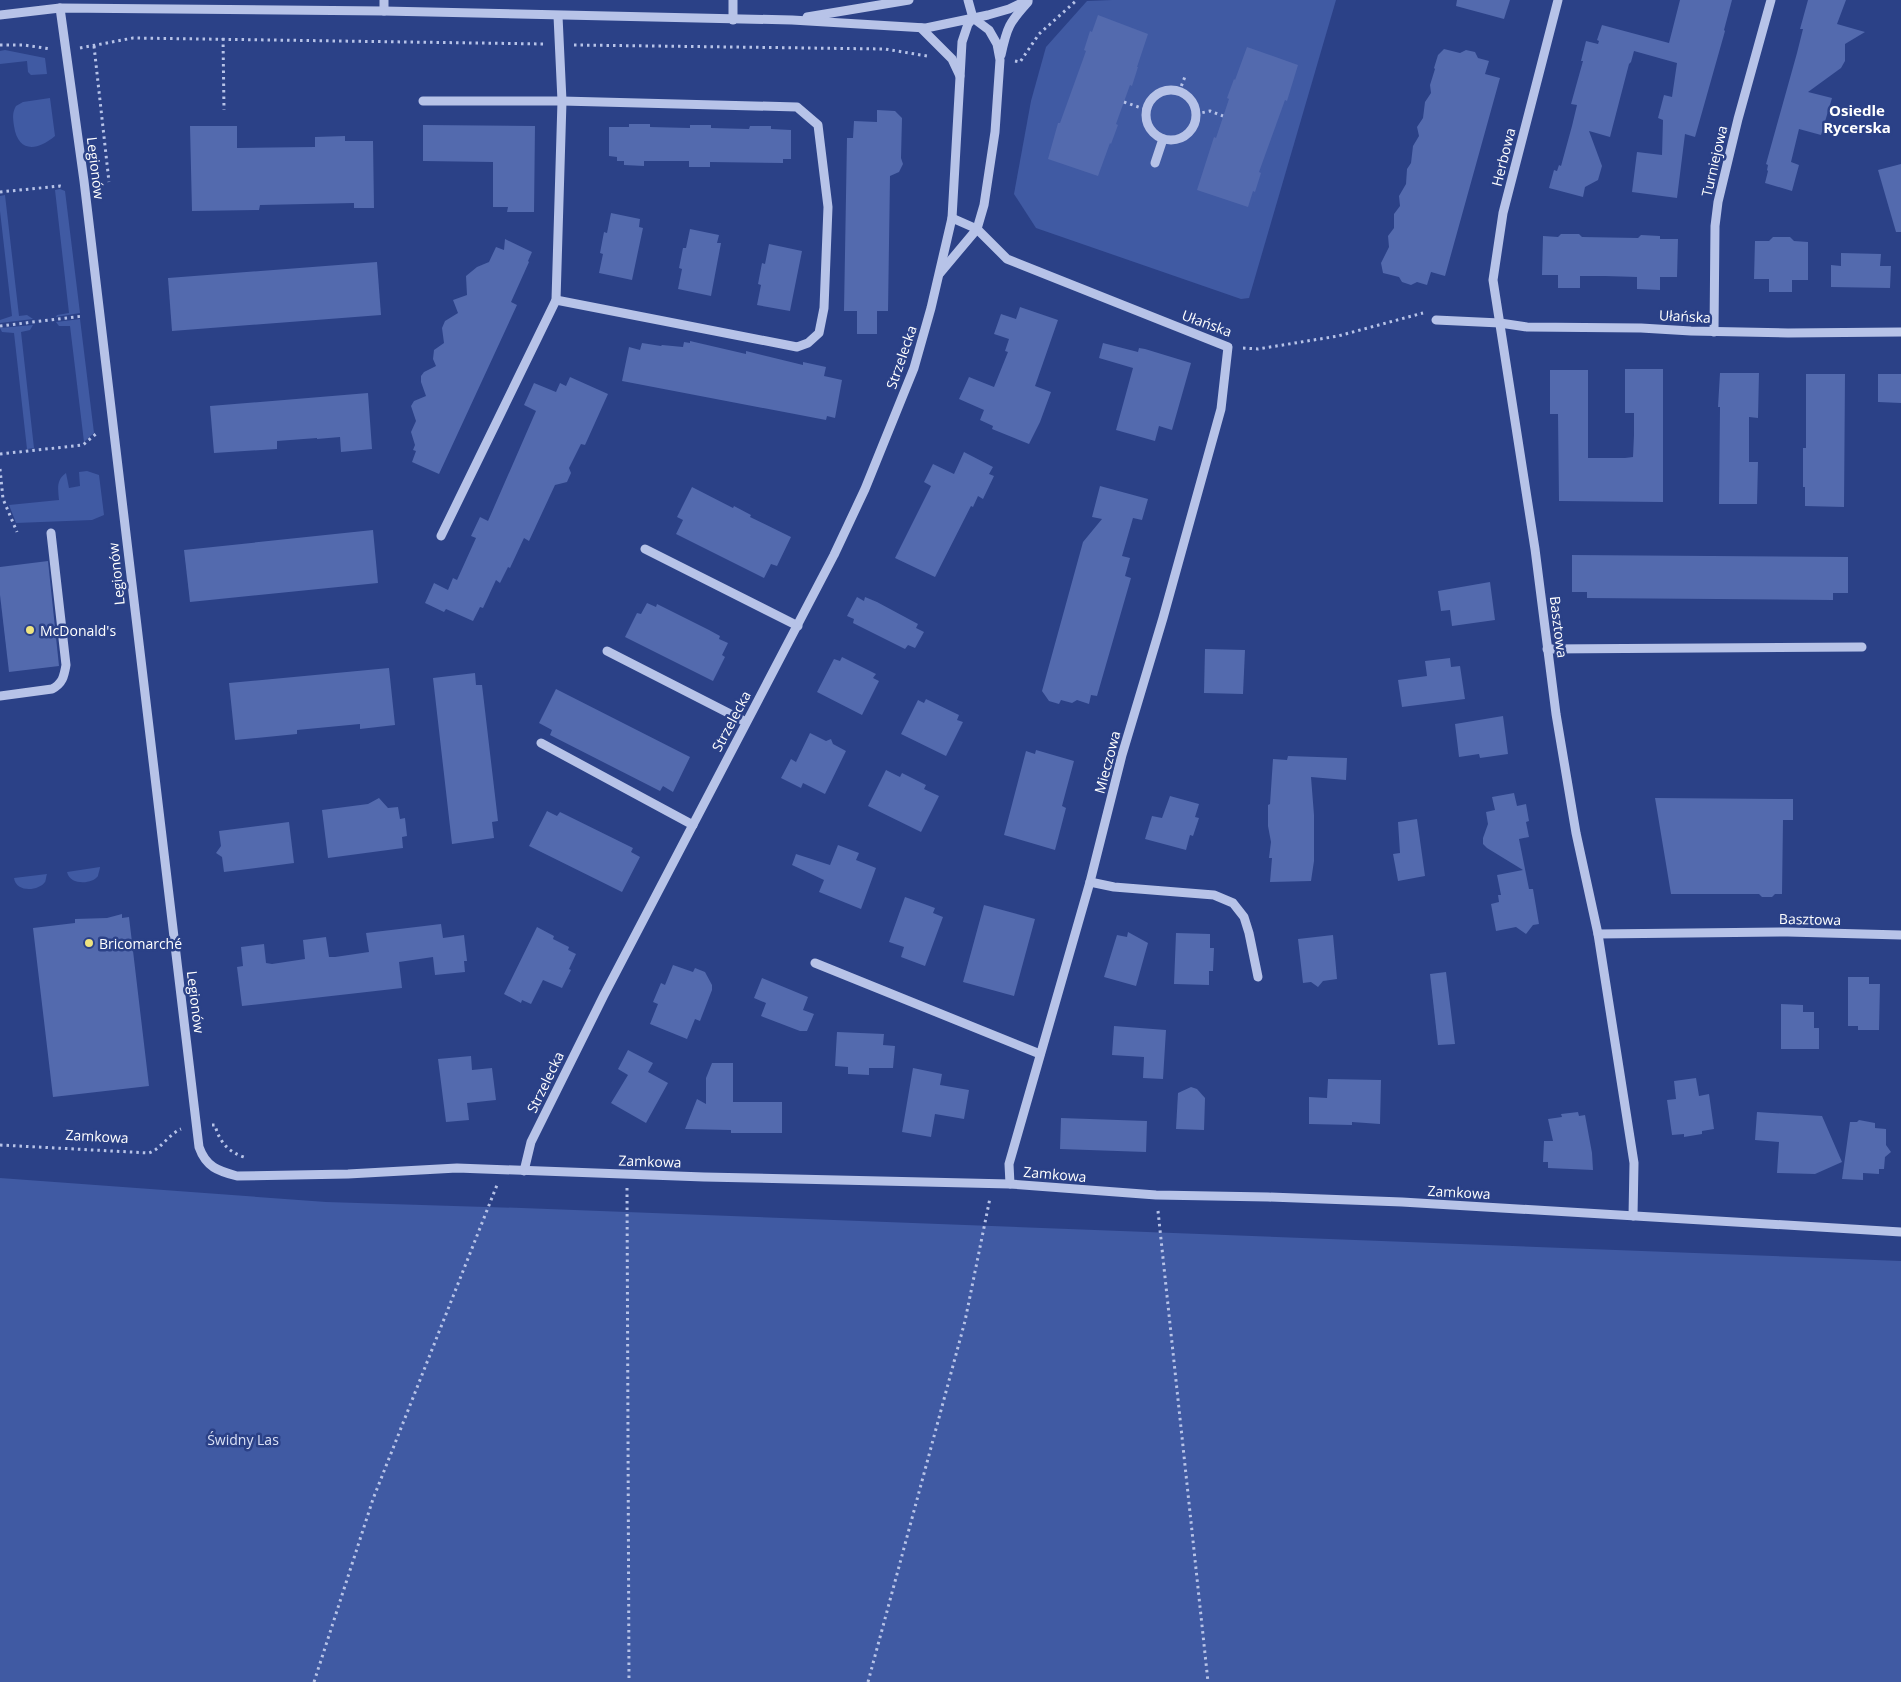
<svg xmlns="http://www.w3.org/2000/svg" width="1901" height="1682" font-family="'Open Sans',sans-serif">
<rect width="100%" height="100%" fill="#2b4187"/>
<g fill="#405aa3">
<polygon points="1112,0 1336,0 1249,298 1241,299 1036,228 1014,194 1031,101 1046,47 1087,1"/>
<polygon points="5,50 45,58 47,74 31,75 28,72 27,61 0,64 0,51"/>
<path d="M50,98L55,136C37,151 18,153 14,126C13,118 12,113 16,106L23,102Z"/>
<polygon points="60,189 65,191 80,313 56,317 57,315 69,313 55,190"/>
<polygon points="5,195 19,316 27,315 33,319 0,323 0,320 12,316 0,211 0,196"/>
<polygon points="80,319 94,433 84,442 70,326 59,326 56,322"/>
<polygon points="33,325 30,330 21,332 34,448 27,449 14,333 2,332 0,328"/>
<path d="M87,471L99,475L104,515L92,520L16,523L9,505L59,500C58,489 56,480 66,473L69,488L80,486L79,472Z"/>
<path d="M100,867C100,869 98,875 98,876C93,884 70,886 67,872Z"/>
<path d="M47,874C46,876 46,881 45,882C39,891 16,893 14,878Z"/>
<polygon points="0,1178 326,1202 522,1208 1901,1261 1901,1682 0,1682"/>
</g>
<g fill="#536aae">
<polygon points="1457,0 1510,0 1504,19 1456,6"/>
<polygon points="1680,0 1732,0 1724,30 1725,31 1695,137 1685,134 1677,198 1632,192 1637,152 1662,155 1663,120 1658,118 1664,95 1672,97 1677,63 1634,51 1631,62 1629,64 1610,137 1589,131 1602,166 1598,180 1585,187 1583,197 1549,188 1554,170 1557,171 1559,165 1561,166 1572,126 1577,105 1571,104 1583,61 1581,61 1586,41 1598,44 1599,41 1597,40 1602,25 1669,43"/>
<polygon points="1808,0 1846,0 1837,24 1865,32 1845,44 1845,61 1841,68 1808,92 1832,98 1821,135 1799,129 1791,162 1799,165 1792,191 1765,183 1768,171 1767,170 1768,165 1766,164 1797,53 1803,29 1800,29"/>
<polygon points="1098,15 1148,34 1137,67 1138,67 1132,86 1130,85 1116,124 1118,125 1111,144 1110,143 1098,176 1048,159 1058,123 1060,123 1086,51 1084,50 1090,31 1092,32"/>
<polygon points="1247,47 1298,65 1287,101 1285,100 1259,172 1261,173 1255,192 1253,191 1248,207 1197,190 1214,137 1216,138 1229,99 1227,98 1234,79 1235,80"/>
<polygon points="1444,49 1460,53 1466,50 1475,52 1478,58 1489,61 1485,74 1500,78 1445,276 1431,272 1427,285 1417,282 1411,285 1402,282 1399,277 1383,273 1381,263 1389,247 1388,236 1394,228 1394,214 1400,206 1399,196 1406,184 1407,169 1411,163 1413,146 1419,136 1417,127 1423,118 1425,102 1431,93 1430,85 1435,69 1434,68 1438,55"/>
<polygon points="877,110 895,111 902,118 901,158 903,164 899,172 890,176 888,311 877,311 877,334 857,334 857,311 844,311 847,138 853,138 854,121 877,122"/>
<polygon points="629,124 650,124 650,127 690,128 690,125 711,125 711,128 749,129 750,126 771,126 771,129 791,130 791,159 783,159 783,163 710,162 710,167 689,167 689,161 644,161 644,166 624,165 624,161 617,161 617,157 609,156 609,127 629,127"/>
<polygon points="423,125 535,126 534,212 507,212 508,207 493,207 493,162 423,161"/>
<polygon points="190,126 237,126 237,148 315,147 315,137 345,136 345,141 373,141 374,208 354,208 354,203 260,205 259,210 192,211"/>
<polygon points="1901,164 1901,232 1896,232 1878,170"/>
<polygon points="611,213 640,219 639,227 643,228 632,280 599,273 603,254 600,253 604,232 607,233"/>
<polygon points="690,229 719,235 717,243 721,243 711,296 678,289 682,269 679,268 683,248 686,248"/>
<polygon points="1561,234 1579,234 1582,237 1638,238 1641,235 1660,236 1660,239 1678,239 1677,277 1660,277 1660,290 1637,289 1637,277 1605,276 1580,276 1580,288 1558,288 1558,275 1542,275 1543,236 1558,237"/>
<polygon points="1773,237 1790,237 1794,241 1808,242 1808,280 1792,280 1792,292 1769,292 1769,279 1754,279 1755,241 1769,241"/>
<polygon points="505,239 532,252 528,261 529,262 511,302 517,305 439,474 412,462 416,451 413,450 415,445 411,432 416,421 411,406 414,401 426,396 421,382 421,376 424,372 436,366 433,359 434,350 444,343 442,328 445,321 458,313 453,300 467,295 466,276 477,267 489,262 496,247 504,250"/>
<polygon points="769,244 802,251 790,311 757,305 761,285 758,284 762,263 765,264"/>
<polygon points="1841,253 1881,254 1880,266 1891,266 1890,288 1831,287 1831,265 1841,266"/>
<polygon points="377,262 381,315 172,331 168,278"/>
<polygon points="1020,307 1058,320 1035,386 1051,392 1040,422 1029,444 992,429 993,426 980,420 984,410 959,399 969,377 994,387 1008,352 1005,351 1009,339 994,334 1001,314 1016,319"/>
<polygon points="690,341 746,354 746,351 803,365 803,362 826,367 824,376 842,380 835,418 827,416 826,420 622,381 629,347 640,350 642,343 661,346 662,345 683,347 684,342 690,343"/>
<polygon points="1103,343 1138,352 1139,348 1145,349 1191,363 1172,430 1159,426 1155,441 1116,430 1133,368 1099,358"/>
<polygon points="1625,369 1663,369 1663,502 1559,501 1558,414 1550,414 1550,370 1588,370 1588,458 1625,458 1633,457 1634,435 1634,413 1625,413"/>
<polygon points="1720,373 1759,373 1758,418 1749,417 1749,462 1758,462 1757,504 1719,504 1720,407 1718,407"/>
<polygon points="1806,374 1845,374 1844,507 1805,506 1805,487 1803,487 1803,448 1806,448"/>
<polygon points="1878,374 1901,374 1901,403 1878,402"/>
<polygon points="570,377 608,394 585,445 581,444 569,468 571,473 567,482 555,485 529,541 524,538 510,568 508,567 500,583 496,580 483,608 480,607 473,621 446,609 444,612 425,603 434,583 448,590 453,578 457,580 476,538 471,536 480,517 488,521 536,411 524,405 534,383 556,392 560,383 566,386"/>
<polygon points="368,393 372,449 341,452 340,437 317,439 317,438 277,441 277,449 214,453 210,406"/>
<polygon points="964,452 993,467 989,474 994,476 983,499 978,496 973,507 971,506 935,577 895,558 931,486 924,482 933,464 954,474"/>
<polygon points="1100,486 1148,499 1142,520 1133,518 1122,556 1130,558 1125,576 1131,578 1097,696 1091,695 1089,704 1077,700 1072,703 1061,700 1059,704 1049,701 1042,691 1083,542 1102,519 1092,517"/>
<polygon points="692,487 733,508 734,506 751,515 750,517 791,537 777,566 771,564 764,578 676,534 683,520 677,517"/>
<polygon points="373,530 378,583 190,602 184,550"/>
<polygon points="1572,555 1848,557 1848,593 1833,593 1833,600 1587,598 1587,592 1572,592"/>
<polygon points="48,561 59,666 9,672 0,595 0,567"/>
<polygon points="1490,582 1495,620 1452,626 1450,610 1441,611 1438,591"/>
<polygon points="857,597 864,601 865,597 877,602 918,624 916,628 924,632 915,648 908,645 905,649 853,623 854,619 847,616"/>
<polygon points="647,603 656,607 657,604 709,630 720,636 719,639 728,643 722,655 725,657 713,681 625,637 637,613 641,614"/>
<polygon points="1205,649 1245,650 1243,694 1204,693"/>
<polygon points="842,657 876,674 873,678 879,681 862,715 817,692 834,659 840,661"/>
<polygon points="1450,658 1451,667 1460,666 1465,699 1402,707 1398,680 1427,676 1425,661"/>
<polygon points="389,668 395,725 360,729 360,724 297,730 297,734 235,740 229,683"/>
<polygon points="475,673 476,685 482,685 498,821 492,822 494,838 452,844 433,678"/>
<polygon points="556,689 690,757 673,792 663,786 660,791 550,735 552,730 539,723"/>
<polygon points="926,699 959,715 957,720 963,722 946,756 901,734 918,700 924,703"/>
<polygon points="1503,716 1508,754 1480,758 1479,754 1459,757 1455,724"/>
<polygon points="810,733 826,741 831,739 833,744 846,751 825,794 803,783 801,788 781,778 791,759 796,762"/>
<polygon points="1036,750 1074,761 1062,806 1066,808 1055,850 1004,835 1026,751 1035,754"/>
<polygon points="1288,756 1347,758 1346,780 1311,777 1314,815 1314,861 1311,881 1270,882 1272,858 1269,858 1271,842 1268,826 1268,805 1270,804 1273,759 1287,760"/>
<polygon points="886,770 900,777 902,773 926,785 924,789 939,796 921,832 868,806"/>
<polygon points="1514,793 1517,806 1526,804 1529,821 1526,822 1529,837 1519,839 1529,889 1533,889 1539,924 1533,925 1526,934 1516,927 1496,931 1491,904 1499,902 1498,895 1501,895 1497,875 1523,870 1487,848 1483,844 1483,838 1488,824 1486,812 1495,810 1492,797"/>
<polygon points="1170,796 1199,804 1195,817 1199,818 1193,836 1190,835 1186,850 1145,839 1152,816 1162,818"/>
<polygon points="379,798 388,808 398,807 400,819 405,818 407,836 402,837 403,848 328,858 322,810 368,804"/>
<polygon points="1655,798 1793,799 1793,820 1783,820 1782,894 1775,894 1772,897 1762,897 1759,894 1671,894"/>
<polygon points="547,811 557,816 560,812 633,848 631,852 640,857 622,892 529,846"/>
<polygon points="1417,819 1425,876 1398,881 1393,854 1400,853 1398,822"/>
<polygon points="289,822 294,863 224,872 222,857 216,853 221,846 219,831"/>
<polygon points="838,845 859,853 856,860 876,868 861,909 819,892 824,880 792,865 796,854 830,865"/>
<polygon points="905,897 935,908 933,913 943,917 925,966 901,957 904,947 889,942"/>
<polygon points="984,905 1035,919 1014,996 963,982"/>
<polygon points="122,914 122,918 129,917 149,1086 53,1097 33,928 75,923 75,919 107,918"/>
<polygon points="441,924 443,938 464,935 467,961 464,961 465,972 435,975 433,957 399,962 402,988 242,1006 237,967 243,966 241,947 264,944 266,963 272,964 305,959 303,940 326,937 329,957 335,957 369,952 366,933"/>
<polygon points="537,927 554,936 553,939 569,947 568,950 576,954 569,969 571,970 562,988 543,980 531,1004 522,1000 521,1003 504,994"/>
<polygon points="1128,932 1148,943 1136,986 1104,977 1117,935 1127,937"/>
<polygon points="1176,933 1210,934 1210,948 1214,948 1213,971 1209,971 1209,985 1174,984"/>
<polygon points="1333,935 1337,979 1323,981 1318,987 1311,982 1303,983 1298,939"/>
<polygon points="673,965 693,972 695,968 705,972 712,985 712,990 700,1021 695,1019 687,1039 650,1024 658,1004 653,1002 661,983 665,985"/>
<polygon points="1446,972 1455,1044 1438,1045 1430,974"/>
<polygon points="1848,977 1869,977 1869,984 1880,984 1879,1030 1858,1030 1858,1026 1848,1026"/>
<polygon points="762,978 808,997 803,1010 814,1014 807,1031 800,1031 761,1016 766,1003 754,998"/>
<polygon points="1781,1004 1803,1005 1803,1012 1814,1012 1814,1028 1819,1028 1819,1049 1781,1049"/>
<polygon points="1114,1026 1166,1030 1163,1079 1143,1078 1144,1057 1112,1055"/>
<polygon points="837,1032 884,1034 883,1045 895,1046 893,1068 869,1068 869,1075 848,1074 848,1067 835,1066"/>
<polygon points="628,1050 653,1063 648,1072 668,1083 646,1123 611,1103 628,1075 618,1069"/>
<polygon points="471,1056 472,1070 492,1068 496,1100 467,1103 469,1120 446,1122 438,1059"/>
<polygon points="712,1063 733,1063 733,1102 782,1102 782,1133 731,1133 731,1130 685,1129 697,1099 706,1104 706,1078"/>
<polygon points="913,1068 942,1074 940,1085 969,1090 964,1119 935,1114 931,1137 902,1132"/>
<polygon points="1696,1078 1699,1096 1709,1094 1714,1129 1702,1131 1702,1134 1684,1137 1684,1134 1672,1135 1667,1100 1676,1099 1674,1081"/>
<polygon points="1328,1079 1381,1080 1380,1124 1352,1122 1352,1125 1309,1124 1309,1097 1327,1098"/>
<polygon points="1191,1087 1197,1089 1205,1098 1204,1130 1176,1129 1178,1093"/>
<polygon points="1578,1112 1579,1116 1585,1115 1592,1153 1593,1170 1548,1168 1548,1162 1543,1162 1544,1141 1553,1141 1548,1119 1562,1117 1561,1114"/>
<polygon points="1757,1112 1822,1116 1842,1162 1815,1174 1777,1173 1779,1142 1755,1140"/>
<polygon points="1061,1118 1147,1121 1146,1152 1060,1149"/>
<polygon points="1859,1120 1875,1123 1875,1128 1886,1129 1886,1145 1891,1152 1885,1157 1884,1169 1879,1169 1879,1174 1863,1173 1863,1180 1842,1179 1850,1122 1857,1122"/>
</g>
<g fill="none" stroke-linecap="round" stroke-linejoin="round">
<g stroke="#b7c3e8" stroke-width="3" stroke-dasharray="2.5 4" stroke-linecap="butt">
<polyline points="223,38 224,110"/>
<polyline points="0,45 24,45 51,49"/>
<polyline points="574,45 885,49 927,56"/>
<polyline points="94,46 109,182"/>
<polyline points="80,48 133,38 545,44"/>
<polyline points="1015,61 1020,62 1039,34 1077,0"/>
<polyline points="1179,92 1186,74"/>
<polyline points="1124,102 1147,110"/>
<polyline points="1196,114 1210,111 1223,116"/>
<polyline points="0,192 60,186 64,187"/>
<polyline points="0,326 83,316"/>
<polyline points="1243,348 1258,349 1338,336 1423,313"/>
<polyline points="0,454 83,445 97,433"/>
<polyline points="0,469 3,499 17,532"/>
<path d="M212,1125H215C219,1141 228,1152 244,1157"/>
<path d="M0,1145L149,1153C161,1149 169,1134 181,1129"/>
<polyline points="627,1188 629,1682"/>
<polyline points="1158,1211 1208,1682"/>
<polyline points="314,1682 373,1499 497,1185"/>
<polyline points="868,1682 965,1321 990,1198"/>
</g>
<g stroke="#b7c3e8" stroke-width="9">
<polyline points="1558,0 1503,213 1493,280 1535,549 1556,714 1576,833 1598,934 1634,1163 1633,1216"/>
<path d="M60,8L84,181L199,1147C206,1167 218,1171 237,1176L348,1174L457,1168L704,1177L1010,1184L1156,1195L1268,1197L1402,1202L1901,1232"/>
<polyline points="384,11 384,0"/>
<polyline points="0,15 60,8 384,11 792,20 926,28 988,15 1009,9 1028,0"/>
<polyline points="807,17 909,0"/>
<polyline points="733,20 733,0"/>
<polyline points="921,28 952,59 960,76"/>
<path d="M1001,55C1007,27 1009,23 1028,2"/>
<circle cx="1171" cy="115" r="25"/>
<polyline points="423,101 562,101 797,107 818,125 828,207 824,308 819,333 808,343 797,347 556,300"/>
<polyline points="1155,163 1163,139"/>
<polyline points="952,218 977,229 1007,259 1228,347 1221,409 1163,618 1122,755 1090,882 1009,1164 1010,1184"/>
<polyline points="940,273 977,229 984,205 995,132 1000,60 997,44 989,30 973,18 968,0"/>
<polyline points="1436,320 1500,323 1527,327 1641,328 1691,331 1788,333 1901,332"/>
<polyline points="1714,332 1715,226 1718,202 1738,119 1771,0"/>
<polyline points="441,536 556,300 562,101 558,16"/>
<polyline points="645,549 798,626"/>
<polyline points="1547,649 1862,647"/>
<polyline points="607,651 746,722"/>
<path d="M0,696L52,689C63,683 64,676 66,665L51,533"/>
<polyline points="541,743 693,825"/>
<polyline points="1090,882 1114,887 1214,895 1233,903 1244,917 1249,933 1258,977"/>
<polyline points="1598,934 1788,932 1901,935"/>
<polyline points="815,963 1040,1054"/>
<polyline points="524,1171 531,1142 604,995 834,555 865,489 914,368 931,308 952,218 962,42 968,24 973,18"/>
</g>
</g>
<g fill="#eee37f" stroke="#2b4187" stroke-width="2">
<circle cx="30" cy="630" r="5"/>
<circle cx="89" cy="943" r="5"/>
</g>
<g text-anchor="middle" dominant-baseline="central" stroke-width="5" stroke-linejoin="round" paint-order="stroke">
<g font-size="14" fill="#fff" stroke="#2b4187">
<text transform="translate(1503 157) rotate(-76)">Herbowa</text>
<text transform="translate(1714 161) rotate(-77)">Turniejowa</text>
<text transform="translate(96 168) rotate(83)">Legionów</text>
<text transform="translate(1685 316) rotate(3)">Ułańska</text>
<text transform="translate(1207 323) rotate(20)">Ułańska</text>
<text transform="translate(901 357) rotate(-71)">Strzelecka</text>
<text transform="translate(116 574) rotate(-96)">Legionów</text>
<text transform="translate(1559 627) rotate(83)">Basztowa</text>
<text transform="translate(731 721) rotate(-62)">Strzelecka</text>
<text transform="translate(1107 762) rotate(-75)">Mieczowa</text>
<text transform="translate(1810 919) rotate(1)">Basztowa</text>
<text transform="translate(196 1002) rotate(83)">Legionów</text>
<text transform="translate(545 1082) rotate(-64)">Strzelecka</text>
<text transform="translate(97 1136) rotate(3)">Zamkowa</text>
<text transform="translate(650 1161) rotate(2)">Zamkowa</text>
<text transform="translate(1055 1174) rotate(5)">Zamkowa</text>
<text transform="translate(1459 1192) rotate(3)">Zamkowa</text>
</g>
<g font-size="14" fill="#fff" stroke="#2b4187" text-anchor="start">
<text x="40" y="630">McDonald's</text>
<text x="99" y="943">Bricomarché</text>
</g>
<g font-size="14" fill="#dae1f6" stroke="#2b4187">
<text x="243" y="1439">Świdny Las</text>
</g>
<g font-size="15" font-weight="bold" fill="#fff" stroke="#2b4187">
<text x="1857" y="110">Osiedle<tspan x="1857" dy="17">Rycerska</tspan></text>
</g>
</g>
</svg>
